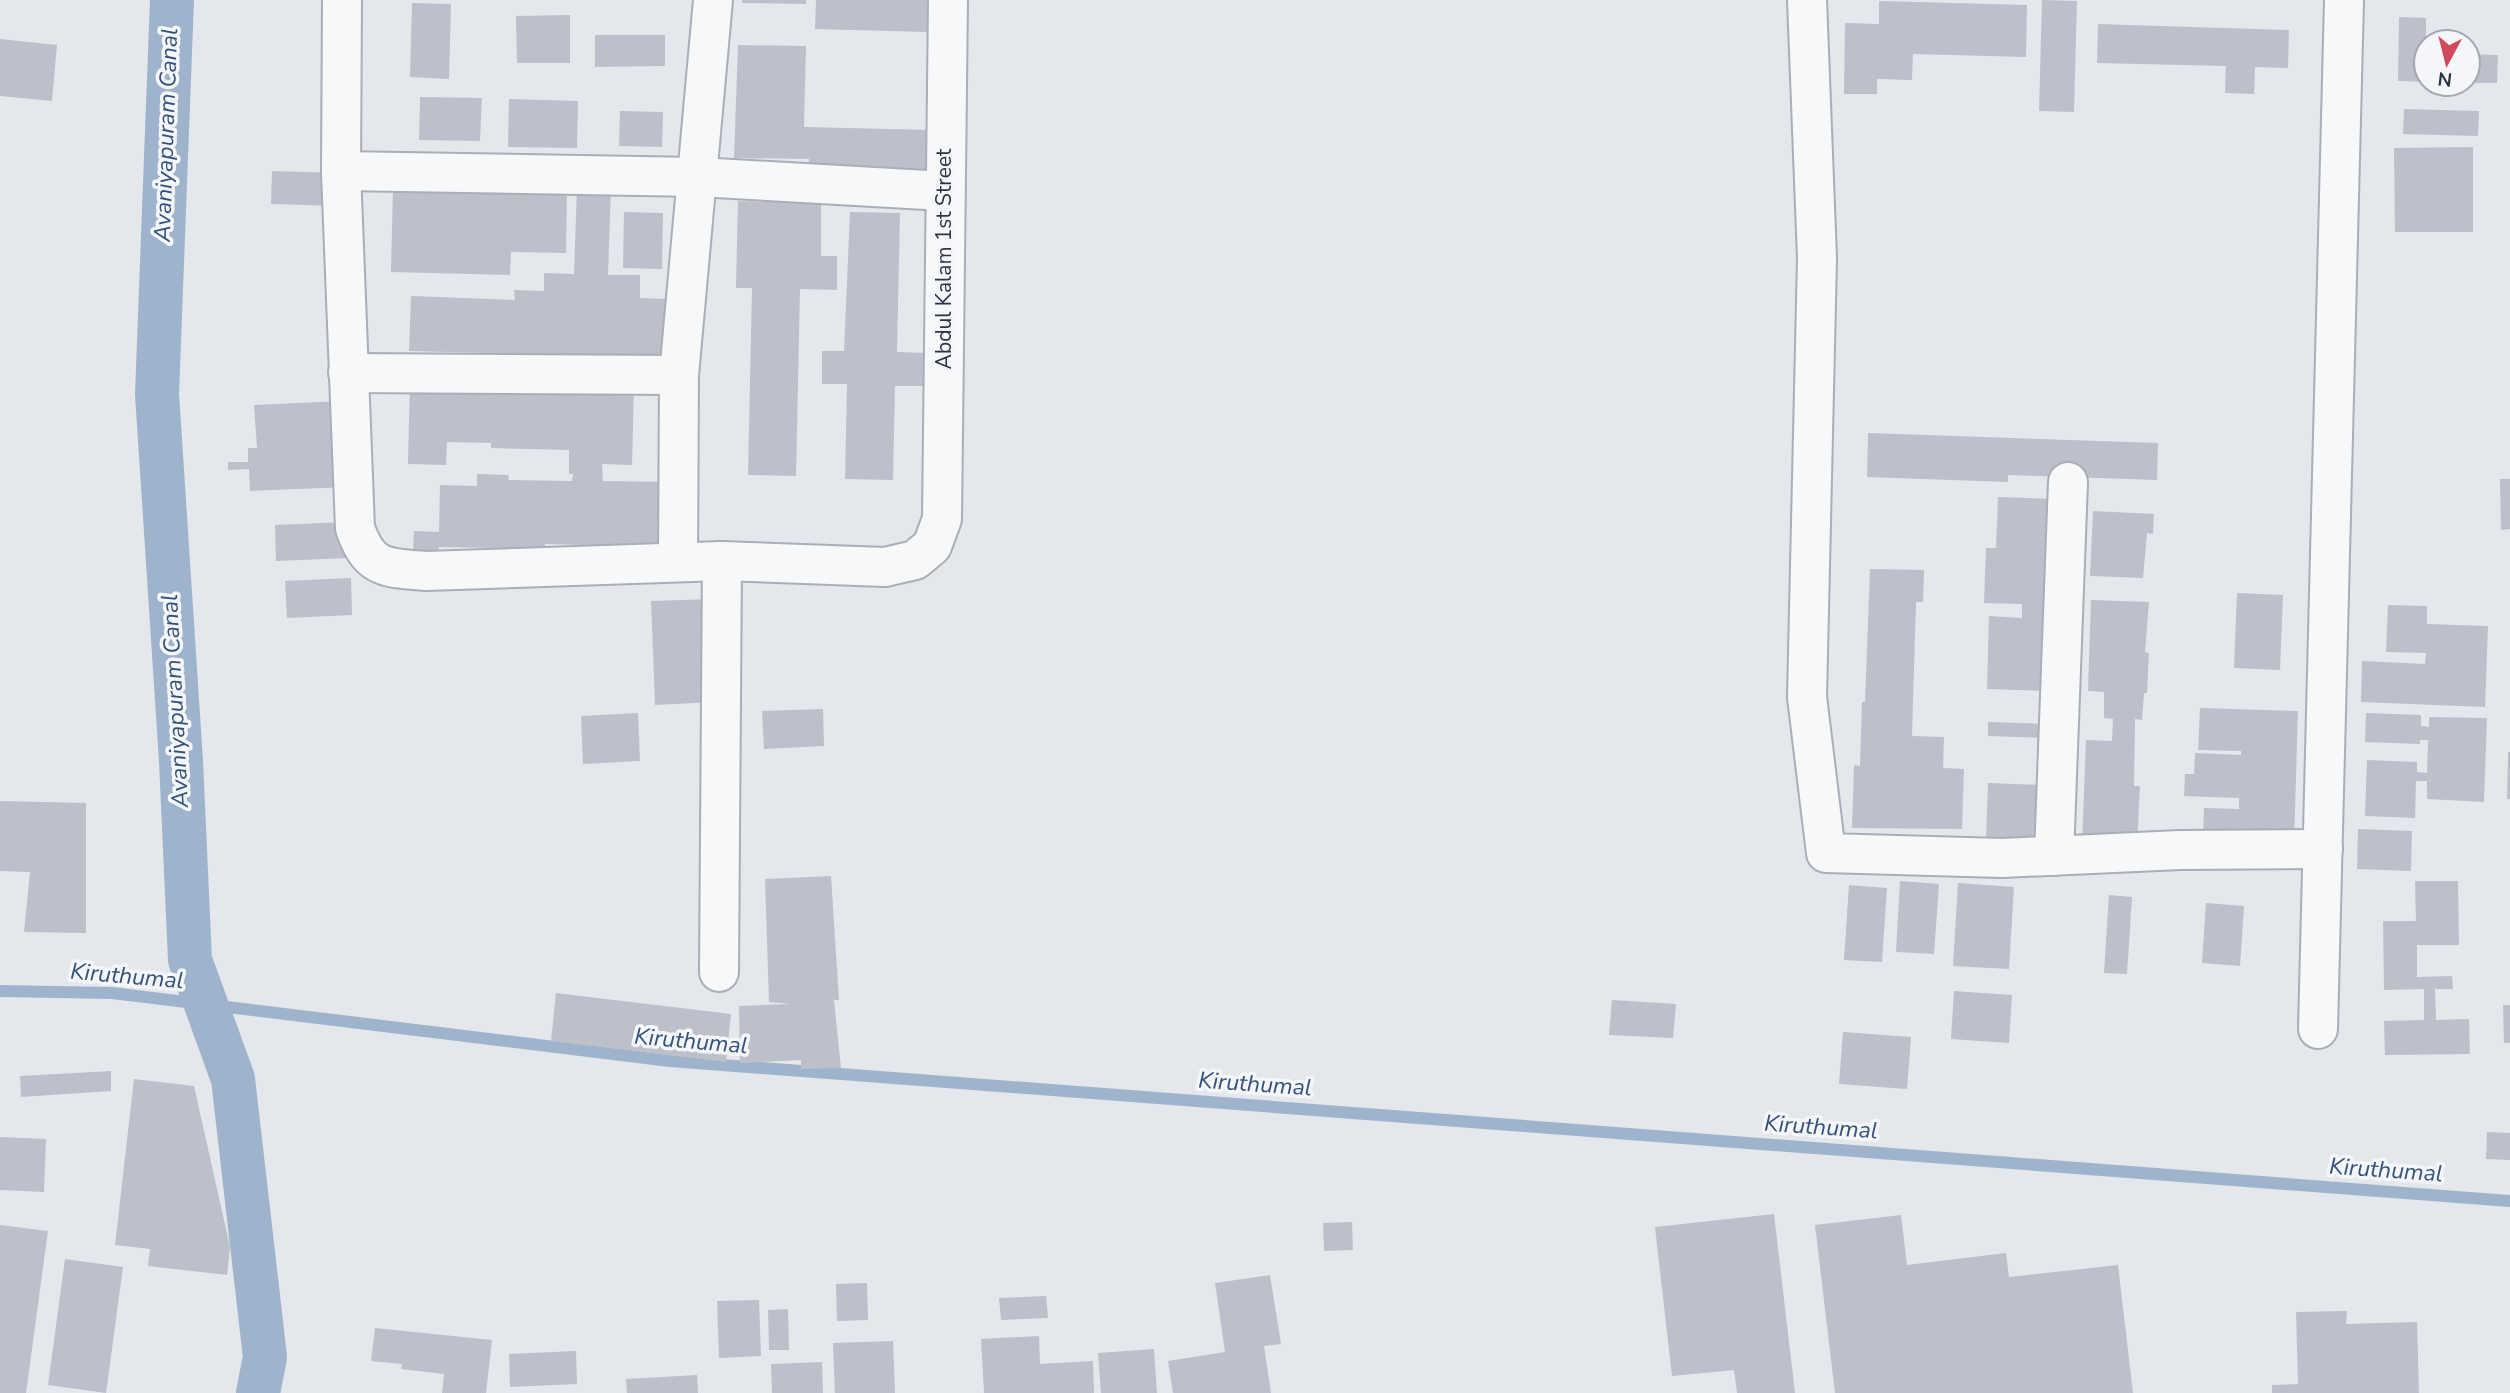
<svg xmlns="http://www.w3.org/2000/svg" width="2510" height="1393" font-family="'Nunito Sans',sans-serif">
<rect width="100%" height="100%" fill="#e4e7ec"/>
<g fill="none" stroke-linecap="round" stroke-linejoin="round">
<polyline stroke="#9fb4cc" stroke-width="12" points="0,991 112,993 670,1061 2510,1201"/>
<polyline stroke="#9fb4cc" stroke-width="44" points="172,0 157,394 181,761 190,960 233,1079 265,1357 258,1393"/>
</g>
<g fill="#bbc0ca">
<polygon points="742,0 806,0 806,4 742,3"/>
<polygon points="816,0 928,0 927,32 815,29"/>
<polygon points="2042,0 2077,1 2074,112 2039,111"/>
<polygon points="1879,1 2027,5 2026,57 1913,54 1912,80 1877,79 1877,94 1844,94 1845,23 1879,24"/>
<polygon points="412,3 451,4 449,79 410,77"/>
<polygon points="570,15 570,63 517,63 516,16"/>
<polygon points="2399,17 2426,18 2426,82 2398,81"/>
<polygon points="2098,24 2289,30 2288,68 2255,67 2254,94 2225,93 2226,66 2097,63"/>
<polygon points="595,35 665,35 665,66 595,67"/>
<polygon points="0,39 57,45 52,101 0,96"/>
<polygon points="738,45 806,46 804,127 932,130 931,170 808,167 809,159 734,158"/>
<polygon points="2468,54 2498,55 2497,83 2468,83"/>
<polygon points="420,97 482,98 480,141 419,140"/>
<polygon points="509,99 578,101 577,148 508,147"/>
<polygon points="2404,109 2479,111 2478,136 2403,134"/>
<polygon points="620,111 663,112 662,147 619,146"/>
<polygon points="2473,147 2473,232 2395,232 2394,148"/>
<polygon points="272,171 339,173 339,206 271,204"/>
<polygon points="577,187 611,188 608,275 640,275 640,298 666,299 664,357 409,351 411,296 515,300 514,290 544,291 544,273 574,274"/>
<polygon points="393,188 567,192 566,253 511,252 510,275 391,272"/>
<polygon points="738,201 821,203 821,256 837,256 837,290 800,289 796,476 748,475 752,288 736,288"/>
<polygon points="624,212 663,213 662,269 623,268"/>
<polygon points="850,212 900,213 897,352 926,353 925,386 895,386 893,480 845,479 847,384 822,384 822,351 844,351"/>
<polygon points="410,382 634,387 632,465 602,464 603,481 669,482 667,547 545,544 545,549 439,547 438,551 413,550 414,531 439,532 440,485 477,486 477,474 508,475 509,480 572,481 573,474 569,474 569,450 491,448 491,443 447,442 446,465 408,464"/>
<polygon points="343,401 347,487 250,491 249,469 228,470 228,462 248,462 248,448 257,448 254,405"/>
<polygon points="1868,433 2158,443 2157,480 2008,475 2008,482 1867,477"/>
<polygon points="2500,479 2510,479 2510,529 2501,530"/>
<polygon points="1998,497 2053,499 2046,691 1987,689 1989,616 2022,618 2022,604 1984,603 1986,548 1996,548"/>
<polygon points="2093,511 2154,514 2153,534 2147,533 2143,578 2090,576"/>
<polygon points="347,522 348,558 276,561 275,525"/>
<polygon points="1870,569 1924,570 1923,602 1916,602 1912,736 1944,737 1943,768 1964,769 1962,829 1852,828 1854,765 1860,766 1862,702 1865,702"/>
<polygon points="351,578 352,615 287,618 285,581"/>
<polygon points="2237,593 2283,595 2280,670 2234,668"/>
<polygon points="711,599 715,702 655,705 651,601"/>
<polygon points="2091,600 2149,602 2145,652 2149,653 2147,693 2144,693 2142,720 2135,719 2134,786 2140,786 2137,846 2082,844 2086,740 2112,741 2113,719 2104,718 2104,692 2088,691"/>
<polygon points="2388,605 2427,606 2427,624 2488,626 2485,707 2361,702 2362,661 2425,664 2426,653 2386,652"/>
<polygon points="2200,708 2298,711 2294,844 2203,840 2204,808 2239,809 2239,798 2184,796 2185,774 2194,774 2195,753 2241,755 2241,751 2198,750"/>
<polygon points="823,709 824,746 764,749 762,711"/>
<polygon points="638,713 640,761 583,764 581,716"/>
<polygon points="2366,713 2421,715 2421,726 2429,727 2429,717 2487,718 2484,802 2427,799 2427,781 2416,781 2415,818 2365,816 2367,760 2417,762 2417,772 2427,773 2428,740 2420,740 2420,744 2365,742"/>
<polygon points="1988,722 2048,724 2047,738 1988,736"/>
<polygon points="2508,752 2510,752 2510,799 2507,799"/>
<polygon points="1988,783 2044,785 2042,842 1986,840"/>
<polygon points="0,801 86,803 86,933 24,932 30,872 0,871"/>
<polygon points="2358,829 2412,831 2411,871 2357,869"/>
<polygon points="831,876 839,1000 834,1000 841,1068 801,1069 801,1060 740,1063 739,1006 791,1004 769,1002 765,879"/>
<polygon points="1900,881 1939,884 1934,954 1896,952"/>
<polygon points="2415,881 2458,881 2459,945 2417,945 2417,977 2452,976 2453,989 2435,989 2436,1020 2469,1019 2470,1054 2385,1055 2384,1021 2424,1020 2424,989 2384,990 2383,921 2416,921"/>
<polygon points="1958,883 2014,887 2009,969 1953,966"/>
<polygon points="1849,885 1887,888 1882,962 1844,960"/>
<polygon points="2109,895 2132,897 2127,974 2104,973"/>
<polygon points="2206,903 2244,906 2240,966 2202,963"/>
<polygon points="1954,991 2012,995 2009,1043 1951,1039"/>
<polygon points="556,993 731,1014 726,1062 551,1041"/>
<polygon points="1612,1000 1676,1004 1673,1038 1609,1035"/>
<polygon points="2503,1005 2510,1005 2510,1043 2504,1043"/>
<polygon points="1843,1032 1911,1037 1907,1089 1839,1084"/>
<polygon points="111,1071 111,1091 21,1097 20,1076"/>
<polygon points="134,1079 194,1086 230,1247 227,1275 148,1266 150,1249 115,1245"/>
<polygon points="2487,1132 2510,1133 2510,1160 2486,1159"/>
<polygon points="0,1137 46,1139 44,1192 0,1190"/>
<polygon points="1774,1214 1795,1393 1737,1393 1734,1370 1672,1376 1655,1227"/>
<polygon points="1901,1215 1907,1265 2006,1253 2009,1277 2118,1265 2133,1393 1835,1393 1815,1225"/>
<polygon points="1352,1222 1353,1250 1324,1251 1323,1223"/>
<polygon points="0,1225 48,1231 26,1393 0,1393"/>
<polygon points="65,1259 123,1267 106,1393 48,1385"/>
<polygon points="1270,1275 1281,1344 1264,1346 1271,1393 1173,1393 1168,1361 1225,1352 1215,1283"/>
<polygon points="867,1283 868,1320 837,1321 836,1284"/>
<polygon points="1046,1296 1048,1318 1001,1320 999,1298"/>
<polygon points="759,1300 761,1356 719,1358 717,1301"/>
<polygon points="788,1309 789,1350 769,1350 768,1310"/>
<polygon points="2347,1311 2346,1324 2417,1322 2419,1393 2272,1393 2272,1385 2298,1384 2296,1312"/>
<polygon points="375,1328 492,1340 486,1393 442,1393 444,1374 401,1369 402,1364 371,1361"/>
<polygon points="1039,1336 1040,1364 1093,1361 1094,1393 984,1393 981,1339"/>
<polygon points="893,1341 895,1393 835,1393 833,1343"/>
<polygon points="1154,1349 1157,1393 1101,1393 1098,1353"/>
<polygon points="576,1351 577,1384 510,1387 509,1354"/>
<polygon points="822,1362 823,1393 772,1393 771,1364"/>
<polygon points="697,1375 698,1393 627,1393 626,1379"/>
</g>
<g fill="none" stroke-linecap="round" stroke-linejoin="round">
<g stroke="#a9aeb7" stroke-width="42">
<g id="street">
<path d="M342,0L341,171L355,528C369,569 385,568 426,571L722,561L885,567L915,560L932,546L942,519L948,0"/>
<polyline points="1807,0 1817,258 1807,697 1826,853 2002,858 2180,850 2323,849"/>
<polyline points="341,171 698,177 944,191"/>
<polyline points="348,373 679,375"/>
<polyline points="678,562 679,375 713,0"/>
<polyline points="2054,856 2068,482"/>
<polyline points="719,972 722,561"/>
<polyline points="2318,1029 2344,0"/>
</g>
</g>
<use href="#street" stroke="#f7f8fa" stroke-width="38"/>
</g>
<g text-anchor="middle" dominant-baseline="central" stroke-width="7" stroke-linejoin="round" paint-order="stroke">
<g font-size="21" fill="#2b3445" stroke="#f4f6f9">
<text transform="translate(944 259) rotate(-90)">Abdul Kalam 1st Street</text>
</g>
<g font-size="23" font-style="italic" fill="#34527a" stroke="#f4f6f9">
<text transform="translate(166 135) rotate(-88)">Avaniyapuram Canal</text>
<text transform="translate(175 701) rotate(-93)">Avaniyapuram Canal</text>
<text transform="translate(127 976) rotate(5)">Kiruthumal</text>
<text transform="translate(691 1041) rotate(5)">Kiruthumal</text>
<text transform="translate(1255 1084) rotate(4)">Kiruthumal</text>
<text transform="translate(1821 1127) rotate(4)">Kiruthumal</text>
<text transform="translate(2386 1170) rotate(4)">Kiruthumal</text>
</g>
</g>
<g transform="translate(2447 63) rotate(187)"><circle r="33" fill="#f4f6f9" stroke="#a4a8b1" stroke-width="2"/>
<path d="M0-5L12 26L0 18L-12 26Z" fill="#d1495b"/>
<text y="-10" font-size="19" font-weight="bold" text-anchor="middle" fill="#2b3445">N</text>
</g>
</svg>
